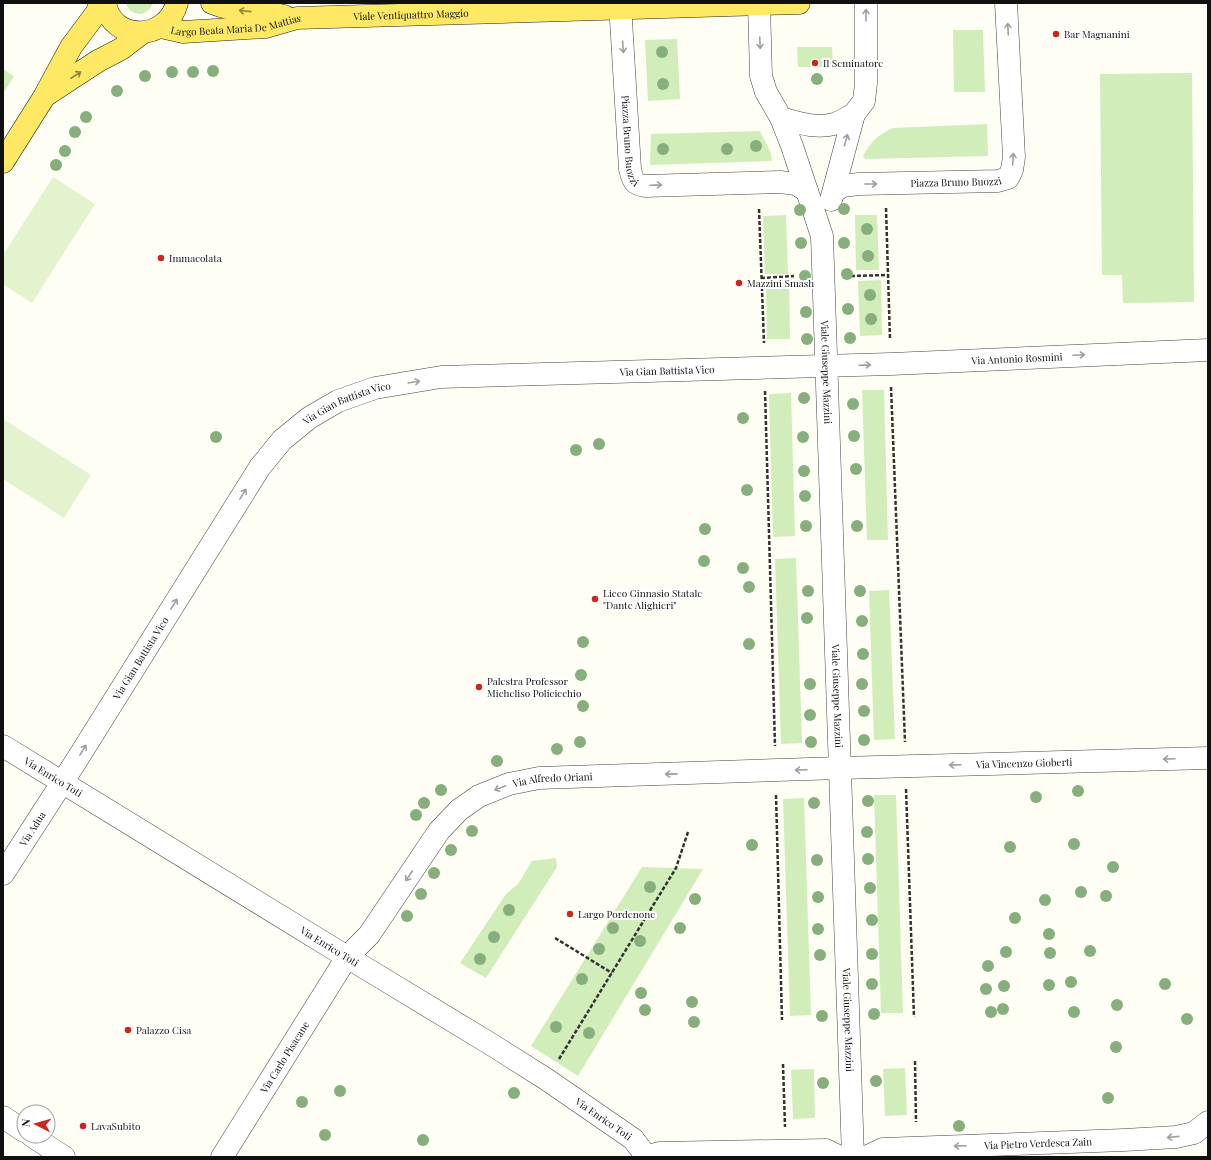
<svg xmlns="http://www.w3.org/2000/svg" width="1211" height="1160" font-family="'Playfair Display',serif">
<rect width="100%" height="100%" fill="#fffef4"/>
<g fill="#d0edba">
<path d="M126,3H153L150,9L142,14C134,14 128,11 126,3Z"/>
<polygon points="953,30 983,30 985,92 954,92"/>
<polygon points="677,39 680,99 648,101 645,40"/>
<polygon points="797,47 832,47 833,67 798,67"/>
<polygon points="3,69 14,76 3,94"/>
<polygon points="1192,73 1194,302 1123,303 1122,275 1102,275 1100,74"/>
<path d="M987,124L988,156L865,159L863,156C871,141 878,135 893,128Z"/>
<polygon points="760,131 771,153 772,161 650,165 651,134"/>
<polygon points="786,215 788,274 765,274 763,216"/>
<polygon points="855,215 877,215 879,270 856,270"/>
<polygon points="766,280 789,280 790,339 767,339"/>
<polygon points="881,280 882,335 860,336 858,281"/>
<polygon points="862,390 884,390 888,540 867,540"/>
<polygon points="791,393 795,536 773,537 769,394"/>
<polygon points="796,558 802,743 781,744 775,559"/>
<polygon points="889,590 895,739 874,740 869,591"/>
<polygon points="874,795 896,795 903,1013 881,1013"/>
<polygon points="804,798 811,1015 790,1016 783,799"/>
<polygon points="556,858 557,867 486,978 460,963 506,894 518,884 532,861"/>
<polygon points="642,867 703,869 578,1076 531,1046"/>
<polygon points="905,1068 907,1115 885,1116 883,1069"/>
<polygon points="814,1069 815,1118 793,1119 791,1070"/>
</g>
<g fill="#e2f3cd">
<polygon points="53,177 95,204 32,303 3,284 3,255"/>
<polygon points="3,419 91,475 64,518 3,479"/>
</g>
<g fill="none" stroke-linecap="round" stroke-linejoin="round">
<g stroke="#434343" stroke-width="23">
<g id="minor">
<path id="s1" d="M620,3L630,169C633,180 633,184 645,186L780,182L796,184L807,191"/>
<path id="s2" d="M759,4L761,76L766,92L781,118L792,146L822,236L853,1157"/>
<path d="M781,118C799,123 816,129 834,124C841,122 848,117 854,114"/>
<path id="s3" d="M834,192L842,186L859,184L998,181L1008,178L1012,170L1014,157L1006,3"/>
<polyline points="831,200 854,114 864,101 866,83 866,3"/>
<path id="s4" d="M3,746L347,957L489,1043L546,1079L633,1139L647,1157"/>
<path id="s5" d="M3,874L78,758L260,467L282,440L309,418L338,401L375,388L441,377L891,364L1208,350"/>
<polyline points="3,1117 24,1131"/>
<polyline points="32,1136 64,1157"/>
<path id="s6" d="M222,1157L347,957L369,935L439,831L459,810L479,796L509,784L539,778L840,768L1208,758"/>
<polyline points="645,1157 659,1153 826,1150 840,1157"/>
<path id="s7" d="M866,1157L883,1149L1124,1140L1176,1137L1194,1133L1208,1122"/>
</g>
</g>
<g stroke="#212121" stroke-width="23">
<g id="major">
<path d="M105,3C112,43 167,41 177,3"/>
<path d="M212,3C235,13 259,10 284,16"/>
<path id="s8" d="M161,27L183,32L266,27L297,18L799,3"/>
<polyline points="46,95 98,61 121,49 142,33"/>
<polyline points="3,162 44,97 71,47 97,12 100,3"/>
</g>
</g>
<g stroke="#323232" stroke-width="2.5" stroke-dasharray="4 2" stroke-linecap="butt">
<polyline points="886,208 890,339"/>
<polyline points="759,209 764,343"/>
<polyline points="851,276 888,275"/>
<polyline points="761,278 794,276"/>
<polyline points="891,387 905,742"/>
<polyline points="765,391 775,746"/>
<polyline points="906,789 914,1017"/>
<polyline points="776,795 782,1020"/>
<polyline points="555,938 612,973"/>
<polyline points="559,1059 676,868 688,832"/>
<polyline points="915,1061 916,1122"/>
<polyline points="783,1064 785,1127"/>
</g>
<use href="#minor" stroke="#fff" stroke-width="22"/>
<use href="#major" stroke="#ffe864" stroke-width="22"/>
</g>
<g fill="#87ae7d">
<circle cx="662" cy="52" r="6"/>
<circle cx="213" cy="71" r="6"/>
<circle cx="172" cy="72" r="6"/>
<circle cx="193" cy="72" r="6"/>
<circle cx="145" cy="76" r="6"/>
<circle cx="817" cy="79" r="6"/>
<circle cx="663" cy="84" r="6"/>
<circle cx="117" cy="91" r="6"/>
<circle cx="86" cy="117" r="6"/>
<circle cx="75" cy="132" r="6"/>
<circle cx="756" cy="146" r="6"/>
<circle cx="663" cy="149" r="6"/>
<circle cx="727" cy="149" r="6"/>
<circle cx="65" cy="151" r="6"/>
<circle cx="56" cy="165" r="6"/>
<circle cx="844" cy="209" r="6"/>
<circle cx="800" cy="210" r="6"/>
<circle cx="867" cy="229" r="6"/>
<circle cx="801" cy="243" r="6"/>
<circle cx="844" cy="243" r="6"/>
<circle cx="868" cy="256" r="6"/>
<circle cx="847" cy="274" r="6"/>
<circle cx="805" cy="276" r="6"/>
<circle cx="870" cy="295" r="6"/>
<circle cx="848" cy="309" r="6"/>
<circle cx="806" cy="312" r="6"/>
<circle cx="871" cy="319" r="6"/>
<circle cx="850" cy="338" r="6"/>
<circle cx="807" cy="339" r="6"/>
<circle cx="804" cy="398" r="6"/>
<circle cx="853" cy="404" r="6"/>
<circle cx="743" cy="418" r="6"/>
<circle cx="854" cy="436" r="6"/>
<circle cx="216" cy="437" r="6"/>
<circle cx="803" cy="437" r="6"/>
<circle cx="599" cy="444" r="6"/>
<circle cx="576" cy="450" r="6"/>
<circle cx="856" cy="469" r="6"/>
<circle cx="804" cy="471" r="6"/>
<circle cx="747" cy="490" r="6"/>
<circle cx="805" cy="496" r="6"/>
<circle cx="806" cy="526" r="6"/>
<circle cx="857" cy="526" r="6"/>
<circle cx="705" cy="529" r="6"/>
<circle cx="704" cy="561" r="6"/>
<circle cx="743" cy="568" r="6"/>
<circle cx="749" cy="587" r="6"/>
<circle cx="808" cy="591" r="6"/>
<circle cx="860" cy="591" r="6"/>
<circle cx="807" cy="618" r="6"/>
<circle cx="862" cy="621" r="6"/>
<circle cx="583" cy="642" r="6"/>
<circle cx="749" cy="644" r="6"/>
<circle cx="863" cy="654" r="6"/>
<circle cx="581" cy="675" r="6"/>
<circle cx="810" cy="684" r="6"/>
<circle cx="862" cy="684" r="6"/>
<circle cx="583" cy="706" r="6"/>
<circle cx="864" cy="711" r="6"/>
<circle cx="810" cy="715" r="6"/>
<circle cx="864" cy="740" r="6"/>
<circle cx="580" cy="742" r="6"/>
<circle cx="811" cy="742" r="6"/>
<circle cx="557" cy="749" r="6"/>
<circle cx="497" cy="761" r="6"/>
<circle cx="441" cy="790" r="6"/>
<circle cx="1078" cy="791" r="6"/>
<circle cx="1036" cy="797" r="6"/>
<circle cx="868" cy="801" r="6"/>
<circle cx="424" cy="803" r="6"/>
<circle cx="814" cy="803" r="6"/>
<circle cx="416" cy="815" r="6"/>
<circle cx="472" cy="831" r="6"/>
<circle cx="867" cy="832" r="6"/>
<circle cx="1074" cy="844" r="6"/>
<circle cx="752" cy="845" r="6"/>
<circle cx="1010" cy="847" r="6"/>
<circle cx="451" cy="850" r="6"/>
<circle cx="868" cy="859" r="6"/>
<circle cx="817" cy="860" r="6"/>
<circle cx="1113" cy="867" r="6"/>
<circle cx="434" cy="873" r="6"/>
<circle cx="650" cy="887" r="6"/>
<circle cx="870" cy="888" r="6"/>
<circle cx="1081" cy="892" r="6"/>
<circle cx="421" cy="894" r="6"/>
<circle cx="1106" cy="896" r="6"/>
<circle cx="818" cy="897" r="6"/>
<circle cx="695" cy="899" r="6"/>
<circle cx="1045" cy="900" r="6"/>
<circle cx="509" cy="910" r="6"/>
<circle cx="407" cy="916" r="6"/>
<circle cx="1015" cy="918" r="6"/>
<circle cx="872" cy="920" r="6"/>
<circle cx="613" cy="928" r="6"/>
<circle cx="680" cy="928" r="6"/>
<circle cx="818" cy="929" r="6"/>
<circle cx="1049" cy="934" r="6"/>
<circle cx="494" cy="937" r="6"/>
<circle cx="640" cy="941" r="6"/>
<circle cx="599" cy="949" r="6"/>
<circle cx="1090" cy="951" r="6"/>
<circle cx="1006" cy="952" r="6"/>
<circle cx="1050" cy="953" r="6"/>
<circle cx="872" cy="954" r="6"/>
<circle cx="820" cy="955" r="6"/>
<circle cx="480" cy="959" r="6"/>
<circle cx="988" cy="966" r="6"/>
<circle cx="582" cy="979" r="6"/>
<circle cx="1071" cy="982" r="6"/>
<circle cx="872" cy="984" r="6"/>
<circle cx="1165" cy="984" r="6"/>
<circle cx="1049" cy="985" r="6"/>
<circle cx="1004" cy="986" r="6"/>
<circle cx="986" cy="989" r="6"/>
<circle cx="641" cy="993" r="6"/>
<circle cx="692" cy="1002" r="6"/>
<circle cx="1117" cy="1005" r="6"/>
<circle cx="1003" cy="1009" r="6"/>
<circle cx="645" cy="1010" r="6"/>
<circle cx="991" cy="1012" r="6"/>
<circle cx="1074" cy="1012" r="6"/>
<circle cx="874" cy="1014" r="6"/>
<circle cx="822" cy="1016" r="6"/>
<circle cx="1187" cy="1019" r="6"/>
<circle cx="694" cy="1022" r="6"/>
<circle cx="556" cy="1027" r="6"/>
<circle cx="589" cy="1033" r="6"/>
<circle cx="1116" cy="1047" r="6"/>
<circle cx="876" cy="1081" r="6"/>
<circle cx="823" cy="1083" r="6"/>
<circle cx="340" cy="1091" r="6"/>
<circle cx="514" cy="1093" r="6"/>
<circle cx="1108" cy="1098" r="6"/>
<circle cx="302" cy="1102" r="6"/>
<circle cx="959" cy="1126" r="6"/>
<circle cx="325" cy="1135" r="6"/>
<circle cx="423" cy="1140" r="6"/>
</g>
<defs><path id="oneway-shaft" d="M-6 0H5M1.5-3L5.5 0L1.5 3" fill="none" stroke-width="1.6" stroke-linecap="round" stroke-linejoin="round"/></defs>
<g stroke="#93873e">
<use href="#oneway-shaft" transform="translate(245 11) rotate(-174)"/>
<use href="#oneway-shaft" transform="translate(76 75) rotate(-33)"/>
</g>
<g stroke="#9f9f9f">
<use href="#oneway-shaft" transform="translate(866 15) rotate(-90)"/>
<use href="#oneway-shaft" transform="translate(1008 29) rotate(-93)"/>
<use href="#oneway-shaft" transform="translate(760 43) rotate(88)"/>
<use href="#oneway-shaft" transform="translate(623 47) rotate(86)"/>
<use href="#oneway-shaft" transform="translate(846 140) rotate(-74)"/>
<use href="#oneway-shaft" transform="translate(1013 159) rotate(-87)"/>
<use href="#oneway-shaft" transform="translate(871 184)"/>
<use href="#oneway-shaft" transform="translate(656 185) rotate(-2)"/>
<use href="#oneway-shaft" transform="translate(1079 355) rotate(-3)"/>
<use href="#oneway-shaft" transform="translate(865 365) rotate(-2)"/>
<use href="#oneway-shaft" transform="translate(414 382) rotate(-9)"/>
<use href="#oneway-shaft" transform="translate(243 494) rotate(-58)"/>
<use href="#oneway-shaft" transform="translate(174 604) rotate(-58)"/>
<use href="#oneway-shaft" transform="translate(83 750) rotate(-58)"/>
<use href="#oneway-shaft" transform="translate(1169 759) rotate(178)"/>
<use href="#oneway-shaft" transform="translate(955 765) rotate(178)"/>
<use href="#oneway-shaft" transform="translate(801 770) rotate(178)"/>
<use href="#oneway-shaft" transform="translate(671 774) rotate(179)"/>
<use href="#oneway-shaft" transform="translate(500 788) rotate(158)"/>
<use href="#oneway-shaft" transform="translate(409 876) rotate(124)"/>
<use href="#oneway-shaft" transform="translate(1173 1137) rotate(174)"/>
<use href="#oneway-shaft" transform="translate(960 1146) rotate(178)"/>
</g>
<g fill="#ca271f" stroke="#fff" stroke-width="1.5">
<circle cx="1056" cy="34" r="4"/>
<circle cx="815" cy="63" r="4"/>
<circle cx="161" cy="258" r="4"/>
<circle cx="739" cy="283" r="4"/>
<circle cx="595" cy="599" r="4"/>
<circle cx="479" cy="687" r="4"/>
<circle cx="570" cy="914" r="4"/>
<circle cx="128" cy="1030" r="4"/>
<circle cx="83" cy="1126" r="4"/>
</g>
<g text-anchor="middle" dominant-baseline="central" stroke-width="4" stroke-linejoin="round" paint-order="stroke">
<g font-size="10" fill="#101010" stroke="#fff">
<text stroke="none"><textPath href="#s8" startOffset="252">Viale Ventiquattro Maggio</textPath></text>
<text stroke="none"><textPath href="#s8" startOffset="76">Largo Beata Maria De Mattias</textPath></text>
<text stroke="none"><textPath href="#s1" startOffset="138">Piazza Bruno Buozzi</textPath></text>
<text stroke="none"><textPath href="#s3" startOffset="124">Piazza Bruno Buozzi</textPath></text>
<text stroke="none"><textPath href="#s5" startOffset="1267">Via Antonio Rosmini</textPath></text>
<text stroke="none"><textPath href="#s5" startOffset="917">Via Gian Battista Vico</textPath></text>
<text stroke="none"><textPath href="#s2" startOffset="380">Viale Giuseppe Mazzini</textPath></text>
<text stroke="none"><textPath href="#s5" startOffset="592">Via Gian Battista Vico</textPath></text>
<text stroke="none"><textPath href="#s5" startOffset="256">Via Gian Battista Vico</textPath></text>
<text stroke="none"><textPath href="#s2" startOffset="704">Viale Giuseppe Mazzini</textPath></text>
<text stroke="none"><textPath href="#s6" startOffset="994">Via Vincenzo Gioberti</textPath></text>
<text stroke="none"><textPath href="#s4" startOffset="59">Via Enrico Toti</textPath></text>
<text stroke="none"><textPath href="#s6" startOffset="522">Via Alfredo Oriani</textPath></text>
<text stroke="none"><textPath href="#s5" startOffset="54">Via Adua</textPath></text>
<text stroke="none"><textPath href="#s4" startOffset="383">Via Enrico Toti</textPath></text>
<text stroke="none"><textPath href="#s2" startOffset="1028">Viale Giuseppe Mazzini</textPath></text>
<text stroke="none"><textPath href="#s6" startOffset="118">Via Carlo Pisacane</textPath></text>
<text stroke="none"><textPath href="#s4" startOffset="707">Via Enrico Toti</textPath></text>
<text stroke="none"><textPath href="#s7" startOffset="174">Via Pietro Verdesca Zain</textPath></text>
</g>
<g font-size="10" fill="#101010" stroke="#fff" text-anchor="start">
<text x="1064" y="34">Bar Magnanini</text>
<text x="823" y="63">Il Seminatore</text>
<text x="169" y="258">Immacolata</text>
<text x="747" y="283">Mazzini Smash</text>
<text x="603" y="593">Liceo Ginnasio Statale<tspan x="603" dy="12">"Dante Alighieri"</tspan></text>
<text x="487" y="681">Palestra Professor<tspan x="487" dy="12">Micheliso Policicchio</tspan></text>
<text x="578" y="914">Largo Pordenone</text>
<text x="136" y="1030">Palazzo Cisa</text>
<text x="91" y="1126">LavaSubito</text>
</g>
</g>
<rect width="1211" height="1160" fill="none" stroke="#101010" stroke-width="8"/>
<g transform="translate(36 1124) rotate(276)"><circle r="19" fill="#ffffff" stroke="#9f9f9f"/>
<path d="M0-3L7 15L0 10L-7 15Z" fill="#ca271f"/>
<text y="-6" font-size="11" font-weight="bold" text-anchor="middle" fill="#101010">N</text>
</g>
</svg>
